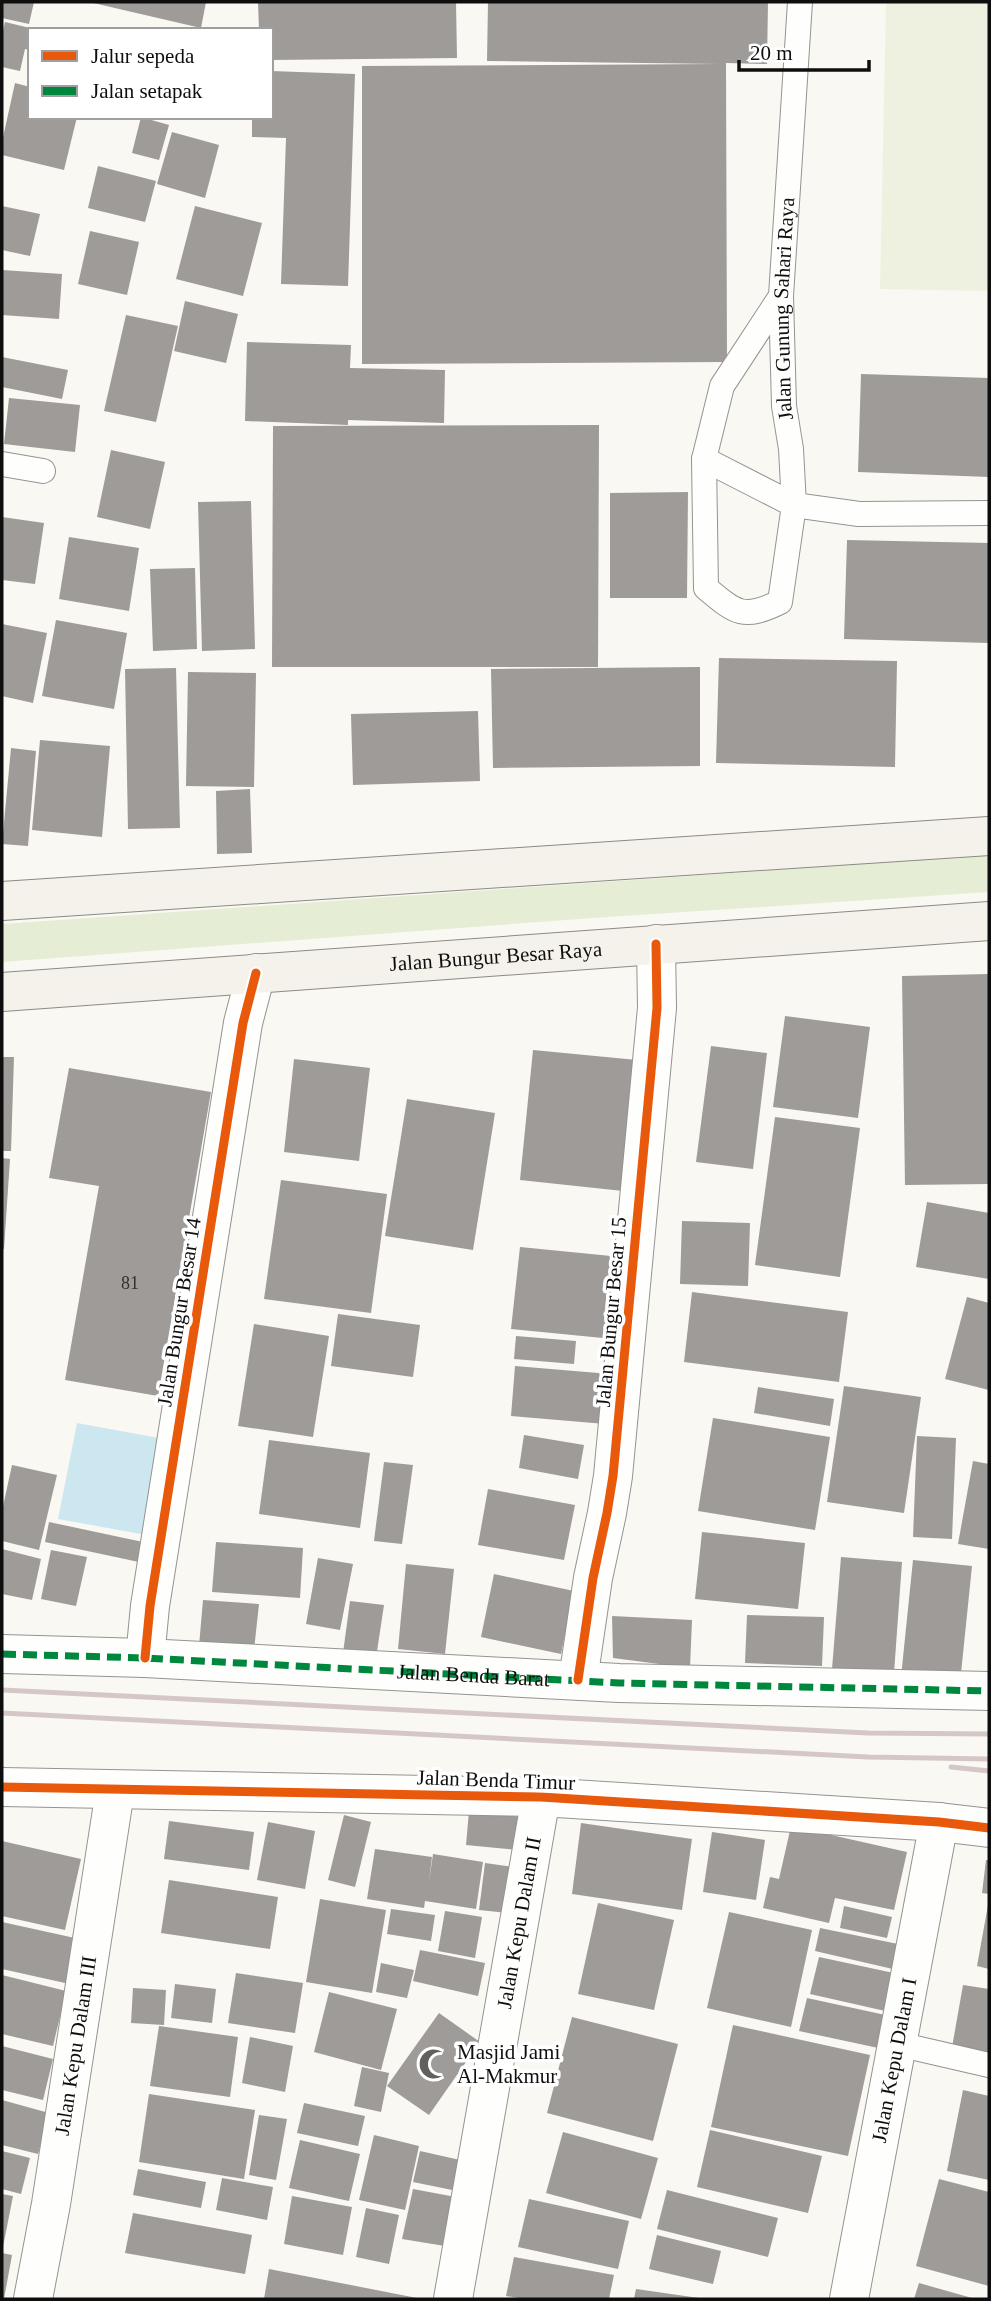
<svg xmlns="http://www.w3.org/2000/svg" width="991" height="2301" font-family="Georgia,serif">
<rect width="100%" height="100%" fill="#faf8f3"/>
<polygon fill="#e6edd5" points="989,855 989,892 593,918 2,962 2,924"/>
<polygon fill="#eef1df" points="886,2 989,2 989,291 880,289"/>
<polygon fill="#cde7f0" points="77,1423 170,1440 152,1536 58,1519"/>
<g fill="#9e9b98">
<polygon points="2,2 34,2 29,24 2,18"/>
<polygon points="89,2 206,2 201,28"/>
<polygon points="258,2 456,2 457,58 271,60 271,30 259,30"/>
<polygon points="488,2 768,2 767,64 726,63 727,362 362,364 362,66 719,64 487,61"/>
<polygon points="5,22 30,28 30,50 25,49 20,71 2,67 2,35"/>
<polygon points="271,71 355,74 348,286 281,284 286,138 252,137 252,117 271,117"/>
<polygon points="15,83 30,87 30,117 77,117 64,170 2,155 2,142"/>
<polygon points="141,117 169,125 159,160 132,153"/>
<polygon points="172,132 219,145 205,198 157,184"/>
<polygon points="98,166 156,181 145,222 88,208"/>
<polygon points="2,206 40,214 30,256 2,250"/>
<polygon points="195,206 262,223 243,296 176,279"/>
<polygon points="90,231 139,242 127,295 78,284"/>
<polygon points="2,270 62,274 59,319 2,315"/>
<polygon points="185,301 238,314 226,363 174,351"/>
<polygon points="126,315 178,326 156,422 104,411"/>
<polygon points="247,342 351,345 350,368 445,370 444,423 348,420 348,425 245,421"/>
<polygon points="2,357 68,370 62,399 2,387"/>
<polygon points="861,374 989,378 989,477 858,472"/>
<polygon points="9,398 80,405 75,452 4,444"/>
<polygon points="599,425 598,667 272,667 273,426"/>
<polygon points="111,450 165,462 150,529 97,517"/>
<polygon points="688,492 687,598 610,598 610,493"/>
<polygon points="251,501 255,649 202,651 198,502"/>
<polygon points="2,517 44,523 35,584 2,580"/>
<polygon points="69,537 139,548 129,611 59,599"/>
<polygon points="847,540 989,543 989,643 844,639"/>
<polygon points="195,568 197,649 153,651 150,569"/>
<polygon points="56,620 127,633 114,709 42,696"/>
<polygon points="2,624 47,633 33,703 2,696"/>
<polygon points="719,658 897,661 895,767 716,763"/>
<polygon points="700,667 700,766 493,768 491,669"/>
<polygon points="176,668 180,828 128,829 125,669"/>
<polygon points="188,672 256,673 254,787 186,786"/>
<polygon points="478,711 480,781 353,785 351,714"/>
<polygon points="40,740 110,746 102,837 32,830"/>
<polygon points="11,748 36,751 28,846 2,844"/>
<polygon points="250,789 252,853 217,854 216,791"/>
<polygon points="989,974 989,1184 905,1185 902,976"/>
<polygon points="785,1016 870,1027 858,1118 773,1107"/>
<polygon points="711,1046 767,1053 753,1169 696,1162"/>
<polygon points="533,1050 637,1060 623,1191 520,1180"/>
<polygon points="2,1057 14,1057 11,1151 2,1151"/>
<polygon points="294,1059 370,1068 359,1161 284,1152"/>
<polygon points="69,1068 211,1092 158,1396 65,1380 99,1186 49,1178"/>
<polygon points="407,1099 495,1113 473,1250 385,1236"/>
<polygon points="775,1117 860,1128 840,1277 755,1265"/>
<polygon points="2,1158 10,1159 4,1249 2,1249"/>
<polygon points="281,1180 387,1194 371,1313 264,1299"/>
<polygon points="927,1202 989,1213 989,1279 916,1267"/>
<polygon points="682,1221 750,1223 748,1286 680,1284"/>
<polygon points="520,1247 621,1257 613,1339 511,1329"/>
<polygon points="692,1292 848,1312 839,1382 684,1362"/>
<polygon points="967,1297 989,1303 989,1390 945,1379"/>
<polygon points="338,1314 420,1325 413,1377 331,1366"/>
<polygon points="254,1324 329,1336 313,1437 238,1426"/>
<polygon points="516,1336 576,1341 574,1364 514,1359"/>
<polygon points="515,1366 610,1374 605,1424 511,1416"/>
<polygon points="844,1386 921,1397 904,1513 827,1502"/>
<polygon points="758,1387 834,1399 830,1426 754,1413"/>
<polygon points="713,1418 830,1437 815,1530 698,1511"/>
<polygon points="524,1435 584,1445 578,1479 519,1468"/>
<polygon points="917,1436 956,1438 952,1539 913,1537"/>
<polygon points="269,1440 370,1453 360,1528 259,1514"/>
<polygon points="973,1461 989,1464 989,1549 958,1544"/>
<polygon points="384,1462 413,1465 402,1544 374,1541"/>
<polygon points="12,1465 57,1475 39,1550 2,1541 2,1511"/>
<polygon points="488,1489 575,1505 564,1560 478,1545"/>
<polygon points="49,1522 157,1545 153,1565 45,1542"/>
<polygon points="702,1532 805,1543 798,1609 695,1599"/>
<polygon points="216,1542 303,1548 300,1598 212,1592"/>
<polygon points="2,1549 41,1559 32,1600 2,1594"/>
<polygon points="51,1550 87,1557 76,1606 41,1599"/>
<polygon points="841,1557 902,1562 894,1673 832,1669"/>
<polygon points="318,1558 353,1564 340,1630 306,1624"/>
<polygon points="913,1560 972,1566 960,1683 901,1677"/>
<polygon points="406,1564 454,1569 445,1654 398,1649"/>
<polygon points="494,1574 574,1591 561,1654 481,1637"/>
<polygon points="203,1600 259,1604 254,1650 199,1646"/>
<polygon points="350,1601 384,1605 376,1658 343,1653"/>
<polygon points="747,1615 824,1617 822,1666 745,1663"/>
<polygon points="612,1616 692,1620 690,1668 613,1658"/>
<polygon points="469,1811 522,1817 518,1850 466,1845"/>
<polygon points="344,1815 371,1822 355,1887 328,1880"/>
<polygon points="169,1821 254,1832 249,1870 164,1859"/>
<polygon points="268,1822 315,1831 305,1889 257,1880"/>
<polygon points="581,1823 692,1839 682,1910 572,1894"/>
<polygon points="791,1826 907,1852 894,1910 835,1898 829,1923 763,1908 770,1877 779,1879"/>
<polygon points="712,1832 765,1840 756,1900 703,1892"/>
<polygon points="2,1841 81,1859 65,1930 2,1916"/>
<polygon points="375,1849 432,1857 429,1882 433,1854 483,1862 476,1909 425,1901 424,1908 367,1899"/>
<polygon points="986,1860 989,1860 989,1894 982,1893"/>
<polygon points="485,1863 514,1867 508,1913 479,1910"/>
<polygon points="169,1880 278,1897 270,1949 161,1933"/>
<polygon points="320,1899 386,1910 372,1993 306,1982"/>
<polygon points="598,1903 674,1920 654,2010 578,1994"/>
<polygon points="988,1905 989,1905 989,1969 977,1966"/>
<polygon points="844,1906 892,1917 887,1938 840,1928"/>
<polygon points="391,1909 435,1915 431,1941 387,1934"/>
<polygon points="445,1911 482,1917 475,1958 438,1951"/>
<polygon points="729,1912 812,1930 791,2027 707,2008"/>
<polygon points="2,1922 84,1940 74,1985 2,1969"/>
<polygon points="820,1928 903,1945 897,1970 815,1951"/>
<polygon points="420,1950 485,1963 478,1996 413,1981"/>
<polygon points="819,1957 903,1975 894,2013 810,1994"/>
<polygon points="381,1963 414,1970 407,1998 376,1992"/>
<polygon points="236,1973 303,1983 295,2033 228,2023"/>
<polygon points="2,1975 66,1991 53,2046 2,2034"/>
<polygon points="175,1984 216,1989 212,2023 171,2018"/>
<polygon points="963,1985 989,1989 989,2059 951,2053"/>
<polygon points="133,1988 166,1990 164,2025 131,2023"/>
<polygon points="329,1992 397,2009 381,2070 314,2052"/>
<polygon points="807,1998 890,2016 883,2049 799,2031"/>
<polygon points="439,2013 480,2042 429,2115 387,2086"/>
<polygon points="572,2017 678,2044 653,2141 547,2113"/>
<polygon points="733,2025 870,2055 848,2156 711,2127"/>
<polygon points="159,2026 238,2037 230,2097 150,2086"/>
<polygon points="250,2037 293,2046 285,2092 242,2083"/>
<polygon points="2,2046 53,2059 43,2100 2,2090"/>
<polygon points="362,2067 389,2073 381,2112 354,2106"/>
<polygon points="963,2090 989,2096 989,2180 947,2171"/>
<polygon points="149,2094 255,2110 244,2179 139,2162"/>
<polygon points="2,2100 49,2113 38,2154 2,2145"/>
<polygon points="304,2103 365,2116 358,2146 297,2133"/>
<polygon points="259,2115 287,2119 276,2180 249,2175"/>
<polygon points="710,2130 822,2156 808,2213 697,2187"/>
<polygon points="563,2132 658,2158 641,2219 546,2193"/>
<polygon points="374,2135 419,2146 405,2210 359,2200"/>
<polygon points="300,2140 360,2154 349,2201 289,2188"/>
<polygon points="2,2151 30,2158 21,2194 2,2189"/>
<polygon points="420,2151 469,2162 462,2192 413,2182"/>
<polygon points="138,2169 206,2182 201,2208 133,2195"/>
<polygon points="222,2178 273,2187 267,2220 216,2210"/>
<polygon points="939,2179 989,2192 989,2286 916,2266"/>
<polygon points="413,2189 461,2198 451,2247 402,2239"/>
<polygon points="667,2190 778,2218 768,2257 657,2229"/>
<polygon points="2,2194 13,2196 3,2247 2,2247"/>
<polygon points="292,2196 352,2207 343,2255 284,2244"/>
<polygon points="529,2199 629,2221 618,2269 518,2247"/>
<polygon points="366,2208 399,2215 389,2264 356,2257"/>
<polygon points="133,2213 252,2235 245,2274 125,2253"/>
<polygon points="657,2235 721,2251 713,2284 649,2269"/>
<polygon points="2,2253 12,2255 4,2299 2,2299"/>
<polygon points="514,2257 614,2275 609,2299 524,2299 506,2296"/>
<polygon points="269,2269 417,2298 417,2299 264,2299"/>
<polygon points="919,2283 972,2298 972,2299 914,2299"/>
<polygon points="636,2289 699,2298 698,2299 634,2299"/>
</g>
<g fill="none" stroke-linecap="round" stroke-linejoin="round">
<g stroke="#949391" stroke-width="26">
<g id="lane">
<path id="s1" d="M781,296L722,386L704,459L706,588C736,613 743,620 780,602L794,505L791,449L784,406L781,296L800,2"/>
<polyline points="704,459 794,505 859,514 989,513"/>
<polyline points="2,464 43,471"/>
<polyline points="898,2044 989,2065"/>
</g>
</g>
<g stroke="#949391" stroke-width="40">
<g id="street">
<path id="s2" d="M2,1654L145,1658L619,1683L989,1691"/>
<polyline points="145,1658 150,1606 243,1023 256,973"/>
<polyline points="578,1680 593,1578 607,1513 613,1476 657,1008 656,944"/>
<polyline points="2,1787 541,1797 939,1822 989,1828"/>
<path id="s3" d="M33,2299L51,2204L115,1791"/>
<path id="s4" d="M453,2299L541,1797"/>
<path id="s5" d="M849,2299L939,1822"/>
</g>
</g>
<g stroke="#8b8a88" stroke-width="40">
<g id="secondary">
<polyline points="2,901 989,836"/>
<path id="s6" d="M2,992L989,921"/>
</g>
</g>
<use href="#lane" stroke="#fefefd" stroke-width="24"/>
<use href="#street" stroke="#fefefd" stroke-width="38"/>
<use href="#secondary" stroke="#f4f2ea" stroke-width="38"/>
<g stroke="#d5c7c8" stroke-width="5">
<polyline points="2,1690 868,1733 989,1734"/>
<polyline points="2,1713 868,1757 989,1759"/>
<polyline points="951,1767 989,1771"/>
</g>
<polyline stroke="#00873e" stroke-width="7" stroke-dasharray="14 7" stroke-linecap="butt" points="2,1654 145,1658 619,1683 989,1691"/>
<g stroke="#fff" stroke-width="13">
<g id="cycleway">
<polyline points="145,1658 150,1606 243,1023 256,973"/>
<polyline points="578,1680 593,1578 607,1513 613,1476 657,1008 656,944"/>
<polyline points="2,1787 541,1797 939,1822 989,1828"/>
</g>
</g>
<use href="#cycleway" stroke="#e8590c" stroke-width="9"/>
</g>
<defs>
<g id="mosque-bare" transform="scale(2.415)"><path d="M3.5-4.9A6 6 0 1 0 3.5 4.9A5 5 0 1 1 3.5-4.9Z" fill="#61605e" stroke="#fff" stroke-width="2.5" paint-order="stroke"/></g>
</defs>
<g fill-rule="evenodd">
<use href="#mosque-bare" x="434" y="2064"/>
</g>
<g text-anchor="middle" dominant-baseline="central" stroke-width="7" stroke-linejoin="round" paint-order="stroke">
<g font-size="18" fill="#323130">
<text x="130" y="1283">81</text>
</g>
<g font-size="21" fill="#0e0e0e" stroke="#fff">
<text stroke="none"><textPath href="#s1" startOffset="690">Jalan Gunung Sahari Raya</textPath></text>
<text stroke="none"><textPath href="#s6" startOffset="495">Jalan Bungur Besar Raya</textPath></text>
<text transform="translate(179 1312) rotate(-81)">Jalan Bungur Besar 14</text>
<text transform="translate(611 1312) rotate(-85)">Jalan Bungur Besar 15</text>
<text stroke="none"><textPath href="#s2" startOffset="472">Jalan Benda Barat</textPath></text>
<text transform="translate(496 1780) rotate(2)">Jalan Benda Timur</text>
<text stroke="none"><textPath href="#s4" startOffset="382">Jalan Kepu Dalam II</textPath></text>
<text stroke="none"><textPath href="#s3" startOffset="257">Jalan Kepu Dalam III</textPath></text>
<text stroke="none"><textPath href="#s5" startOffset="243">Jalan Kepu Dalam I</textPath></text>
</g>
<g font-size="21" fill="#0e0e0e" stroke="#fff" text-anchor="start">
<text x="457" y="2052">Masjid Jami<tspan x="457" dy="24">Al-Makmur</tspan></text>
</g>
</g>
<rect width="991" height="2301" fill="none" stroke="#0e0e0e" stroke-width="7"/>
<rect x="28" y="28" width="245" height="91" fill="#ffffff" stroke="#9f9f9f" stroke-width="2"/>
<rect x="42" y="51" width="35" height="10" fill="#e8590c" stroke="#9f9f9f" stroke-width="2"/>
<text x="91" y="63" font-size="21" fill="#0e0e0e">Jalur sepeda</text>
<rect x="42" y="86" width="35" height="10" fill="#00873e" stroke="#9f9f9f" stroke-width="2"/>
<text x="91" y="98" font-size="21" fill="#0e0e0e">Jalan setapak</text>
<path d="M739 60v10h130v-10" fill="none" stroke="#0e0e0e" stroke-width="3.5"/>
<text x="750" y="60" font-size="21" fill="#0e0e0e" stroke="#ffffff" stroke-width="5" paint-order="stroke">20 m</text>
</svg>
